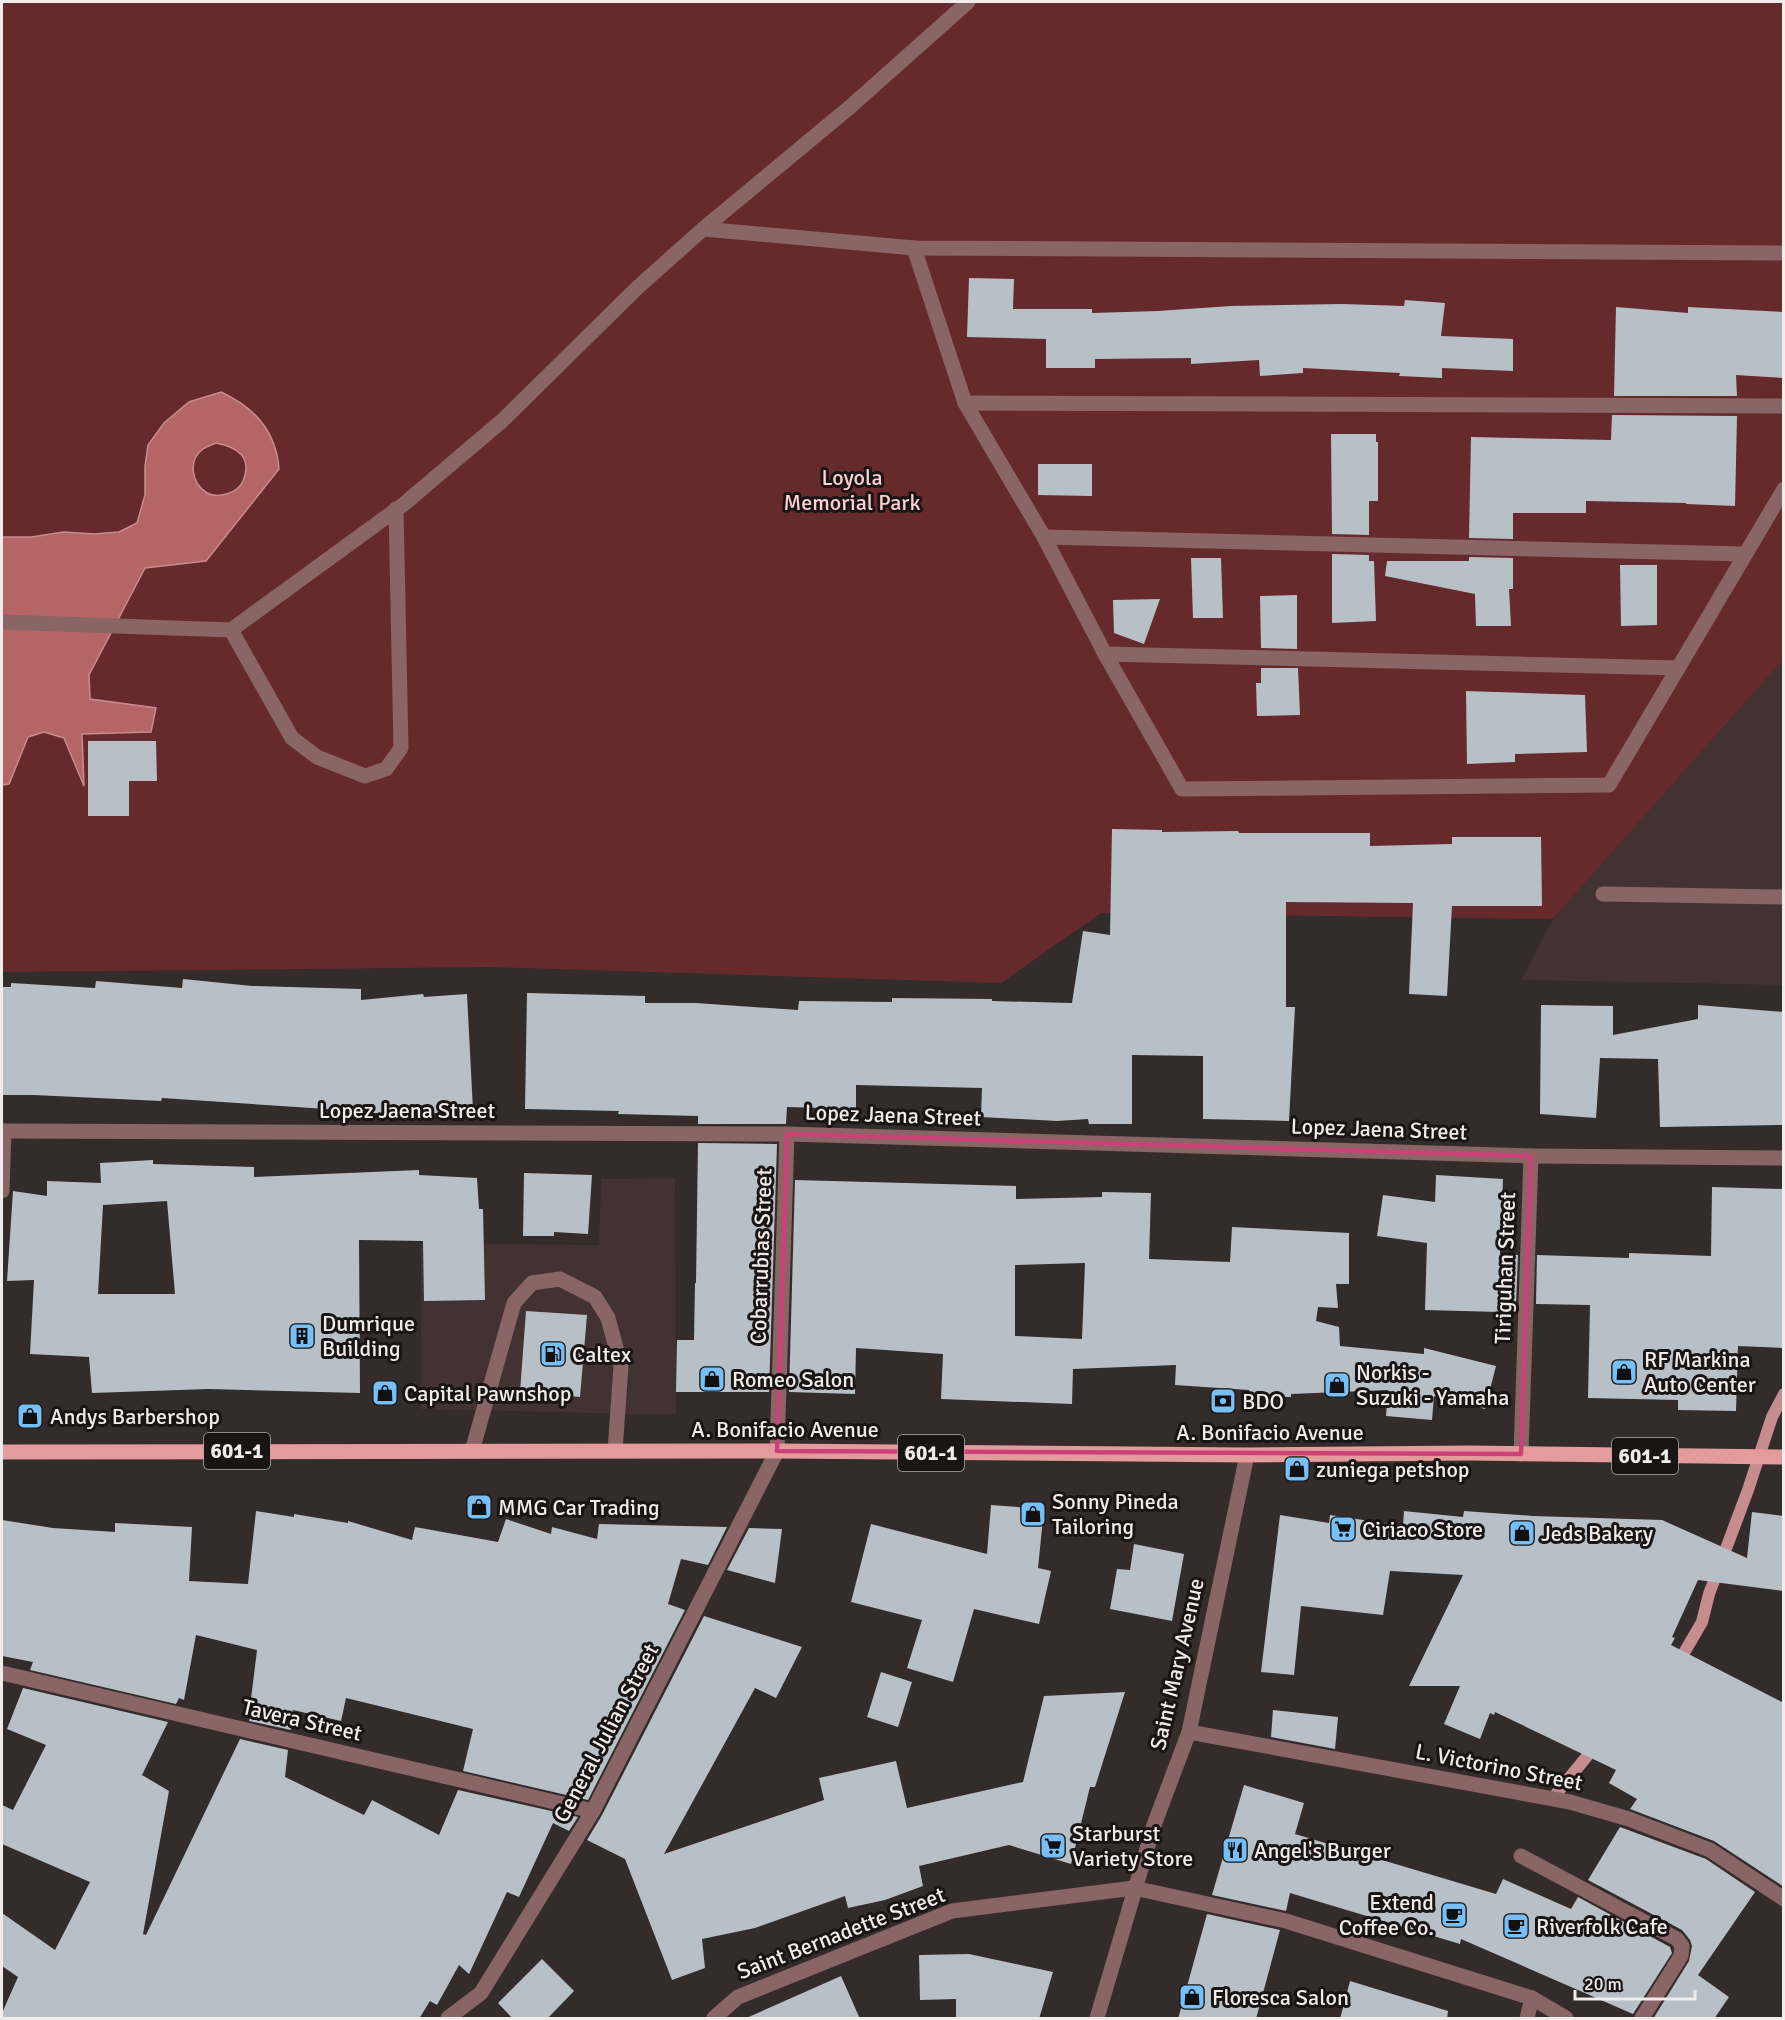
<svg xmlns="http://www.w3.org/2000/svg" width="1785" height="2020" font-family="Signika,sans-serif">
<rect width="100%" height="100%" fill="#342b2b"/>
<g fill="#423231">
<polygon points="1783,660 1783,985 1521,980 1553,919"/>
<polygon points="675,1178 676,1415 421,1409 421,1243 599,1245 601,1179"/>
</g>
<polygon fill="#662a2d" points="2,2 1783,2 1783,660 1553,919 1101,913 1001,983 488,967 2,972"/>
<path fill="#b56566" stroke="#c78d8e" stroke-width="1.5" fill-rule="evenodd" d="M221,392C255,408 276,431 279,469L206,561L145,568L89,675L90,699L156,708L151,732L82,734L84,786L64,738L44,732L28,737L9,784L2,785V537H32L63,532L94,534L119,532L137,523L145,495V466L148,445L164,423L189,402ZM216,443C237,447 253,457 243,481C238,493 218,499 207,493C191,483 188,460 203,449C207,446 212,445 216,443Z"/>
<g fill="none" stroke-linecap="round" stroke-linejoin="round">
<g stroke="#c78d8e" stroke-width="12">
<polyline points="1677,1665 1702,1622 1709,1594 1748,1490 1772,1417 1784,1394"/>
<polyline points="1552,1799 1597,1744"/>
</g>
</g>
<g fill="#b7c0c6" fill-rule="evenodd">
<polygon points="969,278 1014,279 1013,309 1092,309 1092,313 1158,311 1231,306 1342,304 1404,306 1405,300 1445,303 1441,336 1513,339 1513,371 1442,368 1442,378 1399,376 1400,373 1303,368 1303,373 1260,376 1259,360 1191,364 1191,358 1095,359 1095,368 1046,368 1046,339 967,337"/>
<polygon points="1616,307 1688,313 1688,307 1784,312 1784,378 1736,375 1737,396 1614,396"/>
<polygon points="1612,415 1737,416 1735,506 1686,504 1686,503 1586,501 1586,513 1513,513 1513,539 1469,538 1471,437 1611,440"/>
<polygon points="1331,434 1376,434 1376,442 1378,442 1378,501 1369,501 1369,535 1332,534"/>
<polygon points="1038,464 1092,464 1092,496 1038,495"/>
<polygon points="1332,554 1369,555 1369,561 1374,561 1376,621 1332,623"/>
<polygon points="1469,557 1513,558 1513,589 1509,589 1511,626 1476,626 1475,594 1385,576 1387,561 1469,561"/>
<polygon points="1191,558 1221,558 1223,618 1193,618"/>
<polygon points="1620,565 1657,565 1657,625 1621,626"/>
<polygon points="1297,595 1297,649 1261,648 1260,596"/>
<polygon points="1160,599 1144,644 1114,633 1113,600"/>
<polygon points="1261,668 1298,668 1300,715 1257,716 1256,683 1261,683"/>
<polygon points="1466,691 1585,695 1587,752 1515,754 1515,762 1467,764"/>
<polygon points="88,741 156,741 157,781 129,781 129,816 88,816"/>
<polygon points="1112,829 1162,830 1162,832 1238,831 1239,833 1370,833 1370,846 1452,844 1452,837 1541,837 1542,906 1452,906 1447,996 1409,994 1413,903 1286,902 1286,1007 1295,1007 1289,1121 1203,1119 1203,1056 1132,1055 1132,1124 1089,1124 1088,1119 1057,1121 981,1117 982,1088 856,1085 856,1109 787,1107 786,1124 698,1124 698,1116 618,1114 619,1111 525,1109 527,993 645,996 645,1003 696,1003 798,1010 799,1001 892,1002 892,998 992,999 992,1001 1072,1003 1083,931 1110,935"/>
<polygon points="183,979 252,986 361,989 361,1000 423,994 424,997 467,994 473,1110 467,1110 467,1113 357,1113 357,1111 162,1098 161,1101 34,1095 2,1095 2,987 11,987 11,983 95,988 96,981 182,988"/>
<polygon points="1541,1005 1613,1006 1613,1035 1698,1019 1698,1005 1784,1012 1784,1125 1660,1127 1658,1059 1600,1058 1596,1118 1540,1114"/>
<polygon points="698,1143 777,1144 769,1392 676,1392 677,1340 694,1340 695,1283 696,1283"/>
<path d="M153,1160V1164L254,1167V1177L419,1170V1175L477,1178L479,1209H483L485,1300L424,1301L423,1241L359,1240L360,1393L208,1389L92,1393L89,1357L30,1354L34,1280L7,1281L13,1191L47,1196V1181L101,1183L100,1163ZM167,1201L175,1294H98L103,1205Z"/>
<polygon points="524,1173 592,1175 588,1234 554,1232 554,1236 523,1236"/>
<polygon points="1436,1175 1503,1179 1500,1254 1518,1255 1516,1304 1500,1303 1500,1312 1425,1310 1427,1243 1377,1236 1383,1195 1435,1202"/>
<path d="M795,1180L1016,1186V1199L1102,1197V1192L1151,1193L1149,1259L1230,1262L1232,1227L1349,1233V1284H1336L1338,1308L1318,1307L1316,1321L1339,1327L1340,1346L1424,1354V1348L1496,1366L1485,1409L1434,1396L1432,1420L1386,1416L1388,1390L1291,1394V1397L1249,1396V1390L1175,1385L1176,1365L1073,1369L1072,1404L941,1399L943,1354L856,1348L855,1394L789,1392ZM1085,1263L1082,1339L1015,1336V1265Z"/>
<polygon points="1712,1187 1784,1189 1784,1348 1738,1346 1736,1411 1678,1410 1678,1400 1588,1398 1590,1305 1536,1304 1537,1255 1629,1258 1629,1253 1711,1256"/>
<polygon points="526,1311 587,1315 580,1397 520,1392"/>
<polygon points="991,1505 1044,1509 1038,1568 1051,1571 1039,1624 974,1609 953,1682 907,1668 922,1620 851,1602 871,1524 987,1554"/>
<polygon points="256,1511 294,1517 294,1514 348,1523 348,1521 412,1540 415,1527 498,1542 506,1519 551,1534 552,1527 597,1539 599,1524 727,1527 708,1565 681,1559 668,1604 685,1610 588,1800 463,1771 473,1729 346,1698 341,1721 293,1710 291,1730 249,1721 251,1716 249,1715 257,1650 196,1635 184,1700 179,1698 176,1704 30,1670 33,1662 2,1656 2,1520 53,1528 115,1532 115,1523 192,1527 189,1581 248,1584"/>
<polygon points="1404,1511 1463,1517 1464,1511 1533,1516 1662,1520 1747,1558 1752,1512 1784,1516 1784,1591 1698,1580 1672,1637 1675,1638 1671,1645 1784,1703 1784,1887 1714,1841 1630,1809 1637,1799 1609,1783 1616,1770 1495,1712 1494,1715 1490,1713 1480,1739 1444,1724 1460,1686 1409,1686 1463,1575 1390,1571 1383,1615 1301,1606 1294,1675 1261,1672 1280,1515 1329,1523 1330,1515 1403,1526"/>
<polygon points="749,1528 782,1529 775,1583 727,1570"/>
<polygon points="1134,1544 1184,1554 1172,1621 1110,1609 1117,1569 1130,1570"/>
<polygon points="704,1616 802,1647 776,1698 755,1688 664,1854 824,1800 819,1778 896,1761 907,1808 1023,1782 1044,1696 1125,1692 1095,1787 1090,1787 1071,1864 1009,1845 919,1866 923,1886 885,1900 848,1908 845,1896 755,1928 702,1939 705,1968 672,1980 625,1859 587,1840 602,1815"/>
<polygon points="881,1672 912,1682 898,1727 867,1717"/>
<polygon points="23,1688 168,1722 142,1775 169,1791 143,1934 146,1935 240,1739 288,1750 285,1777 364,1815 372,1800 439,1835 458,1790 578,1817 569,1831 553,1823 519,1897 507,1892 469,1974 459,1965 437,2005 430,2001 419,2019 2,2019 2,2013 18,1977 2,1966 2,1913 55,1950 90,1882 2,1844 2,1805 13,1810 46,1745 7,1729"/>
<polygon points="1273,1710 1338,1717 1335,1749 1271,1737"/>
<polygon points="1244,1785 1304,1803 1295,1834 1496,1894 1503,1879 1571,1909 1578,1897 1670,1947 1672,1953 1633,2014 1461,1939 1460,1944 1290,1893 1286,1911 1212,1895"/>
<polygon points="1620,1827 1706,1859 1755,1892 1698,1975 1729,1997 1714,2019 1653,2019 1689,1961 1692,1946 1690,1940 1682,1930 1588,1880"/>
<polygon points="1207,1914 1280,1930 1256,2019 1178,2019"/>
<polygon points="969,1954 1053,1972 1039,2019 956,2019 956,1999 920,2000 919,1955"/>
<polygon points="542,1959 574,1991 547,2019 513,2019 498,2003"/>
<polygon points="841,1976 860,2019 744,2019"/>
<polygon points="1350,1981 1448,2011 1447,2019 1340,2019"/>
</g>
<g fill="none" stroke-linecap="round" stroke-linejoin="round">
<g stroke="#896565" stroke-width="15">
<polyline points="703,229 914,248 1784,253"/>
<polyline points="914,248 965,403 1044,537 1105,654 1182,789 1609,785 1784,489"/>
<polyline points="965,403 1784,406"/>
<polyline points="1044,537 1745,554"/>
<polyline points="2,622 231,630 404,504 503,420 637,288 703,229 850,107 968,2"/>
<polyline points="231,630 292,738 317,757 365,776 386,769 401,748 396,509"/>
<polyline points="1105,654 1678,668"/>
<polyline points="1603,894 1784,897"/>
<polyline points="472,1451 514,1303 532,1283 560,1279 595,1297 608,1318 621,1366 615,1451"/>
<polyline points="1521,1856 1677,1939 1682,1946 1681,1956 1642,2018"/>
</g>
<g stroke="#896565" stroke-width="15">
<polyline points="2,1131 787,1134 1531,1156 1784,1158"/>
<polyline points="2,1191 4,1131"/>
<polyline points="1521,1454 1531,1156"/>
<polyline points="2,1673 593,1811"/>
<polyline points="1189,1732 1570,1802 1629,1819 1710,1850 1784,1899"/>
<polyline points="448,2018 481,1993 593,1811 777,1451 787,1134"/>
<polyline points="714,2018 738,1997 952,1911 1134,1888 1286,1921 1532,1998 1566,2018"/>
<polyline points="1527,2018 1532,1998"/>
</g>
<polyline stroke="#896565" stroke-width="15" points="1097,2018 1154,1825 1189,1732 1247,1455"/>
<polyline stroke="#e49b9b" stroke-width="15" points="2,1452 777,1451 1247,1455 1469,1453 1784,1457"/>
</g>
<path fill="none" stroke="#cb4278" stroke-width="4.5" stroke-linejoin="round" d="M787,1134L1531,1156L1521,1454L777,1451Z"/>
<defs>
<g id="building-square" transform="scale(1.35)"><rect x="-9" y="-9" width="18" height="18" rx="4" fill="#76c0f7" stroke="#191515"/><path d="M-4-6H4V6H1V3H-1V6H-4ZM-2.5-4.3h1.7v1.8h-1.7ZM.8-4.3h1.7v1.8H.8ZM-2.5-1h1.7V.8h-1.7ZM.8-1h1.7V.8H.8Z" fill="#111"/></g>
<g id="fuel-square" transform="scale(1.35)"><rect x="-9" y="-9" width="18" height="18" rx="4" fill="#76c0f7" stroke="#191515"/><path d="M-5.5-6h7V0h2V4h1.3V-2.5L3-4.5l.8-.8L6-3V5H2.5V1h-1V6h-7ZM-4.2-4.7v3.2H.2V-4.7Z" fill="#111"/></g>
<g id="shop-square" transform="scale(1.35)"><rect x="-9" y="-9" width="18" height="18" rx="4" fill="#76c0f7" stroke="#191515"/><path d="M-5-2.5h2.3a2.7 3.5 0 0 1 5.4 0H5L5.5 6h-11ZM-1.5-2.5h3a1.5 2.3 0 0 0-3 0Z" fill="#111"/></g>
<g id="bank-square" transform="scale(1.35)"><rect x="-9" y="-9" width="18" height="18" rx="4" fill="#76c0f7" stroke="#191515"/><path d="M-6-4H6V4H-6ZM0-2.3a2.3 2.3 0 1 0 0 4.6a2.3 2.3 0 1 0 0-4.6Z" fill="#111"/></g>
<g id="supermarket-square" transform="scale(1.35)"><rect x="-9" y="-9" width="18" height="18" rx="4" fill="#76c0f7" stroke="#191515"/><path d="M-6-5.5h2.5l.6 2H6L4.5 2H-2.5L-4.4-4H-6ZM-1.5 3.2a1.3 1.3 0 1 0 .1 0ZM3 3.2a1.3 1.3 0 1 0 .1 0Z" fill="#111"/></g>
<g id="restaurant-square" transform="scale(1.35)"><rect x="-9" y="-9" width="18" height="18" rx="4" fill="#76c0f7" stroke="#191515"/><path d="M-5-6h1v4h1v-4h1v4h1v-4h1v5L-1.5 .5V6h-2V.5L-5-1ZM5-6V6H3V1.5H1.5Q1.5-4 5-6Z" fill="#111"/></g>
<g id="cafe-square" transform="scale(1.35)"><rect x="-9" y="-9" width="18" height="18" rx="4" fill="#76c0f7" stroke="#191515"/><path d="M-5.5-4.5H6V0H3Q3 3.5 0 3.5H-2.5Q-5.5 3.5-5.5 0ZM3-3.2v2h1.7v-2ZM-6 4.5H4V6H-6Z" fill="#111"/></g>
</defs>
<g fill-rule="evenodd">
<use href="#building-square" x="302" y="1336"/>
<use href="#fuel-square" x="553" y="1354"/>
<use href="#shop-square" x="1624" y="1372"/>
<use href="#shop-square" x="712" y="1379"/>
<use href="#shop-square" x="1337" y="1385"/>
<use href="#shop-square" x="385" y="1393"/>
<use href="#bank-square" x="1223" y="1401"/>
<use href="#shop-square" x="30" y="1416"/>
<use href="#shop-square" x="1297" y="1469"/>
<use href="#shop-square" x="479" y="1507"/>
<use href="#shop-square" x="1033" y="1514"/>
<use href="#supermarket-square" x="1343" y="1529"/>
<use href="#shop-square" x="1522" y="1533"/>
<use href="#supermarket-square" x="1053" y="1846"/>
<use href="#restaurant-square" x="1235" y="1850"/>
<use href="#cafe-square" x="1454" y="1915"/>
<use href="#cafe-square" x="1516" y="1926"/>
<use href="#shop-square" x="1192" y="1997"/>
</g>
<g text-anchor="middle" dominant-baseline="central" stroke-width="6" stroke-linejoin="round" paint-order="stroke">
<g fill="#191515" stroke="#b0abaa" stroke-width="1.5">
<rect x="204" y="1433" width="66" height="36" rx="4.5"/>
<rect x="898" y="1435" width="66" height="36" rx="4.5"/>
<rect x="1612" y="1438" width="66" height="36" rx="4.5"/>
</g>
<g font-size="21" font-weight="bold" fill="#f1ebea">
<text x="237" y="1451">601-1</text>
<text x="931" y="1453">601-1</text>
<text x="1645" y="1456">601-1</text>
</g>
<g font-size="22" fill="#ffd0cf" stroke="#191515">
<text x="852" y="477">Loyola<tspan x="852" dy="25">Memorial Park</tspan></text>
</g>
<g font-size="22" fill="#f1ebea" stroke="#191515">
<text x="407" y="1110">Lopez Jaena Street</text>
<text transform="translate(893 1115) rotate(2)">Lopez Jaena Street</text>
<text transform="translate(1379 1129) rotate(2)">Lopez Jaena Street</text>
<text transform="translate(761 1256) rotate(-88)">Cobarrubias Street</text>
<text transform="translate(1505 1268) rotate(-88)">Tiriguhan Street</text>
<text x="785" y="1429">A. Bonifacio Avenue</text>
<text x="1270" y="1432">A. Bonifacio Avenue</text>
<text transform="translate(1177 1664) rotate(-77)">Saint Mary Avenue</text>
<text transform="translate(302 1720) rotate(13)">Tavera Street</text>
<text transform="translate(606 1733) rotate(-62)">General Julian Street</text>
<text transform="translate(1499 1767) rotate(11)">L. Victorino Street</text>
<text transform="translate(841 1933) rotate(-21)">Saint Bernadette Street</text>
</g>
<g font-size="22" fill="#f1ebea" stroke="#191515" text-anchor="start">
<text x="322" y="1323">Dumrique<tspan x="322" dy="25">Building</tspan></text>
<text x="572" y="1354">Caltex</text>
<text x="1644" y="1359">RF Markina<tspan x="1644" dy="25">Auto Center</tspan></text>
<text x="1356" y="1372">Norkis -<tspan x="1356" dy="25">Suzuki - Yamaha</tspan></text>
<text x="732" y="1379">Romeo Salon</text>
<text x="404" y="1393">Capital Pawnshop</text>
<text x="1242" y="1401">BDO</text>
<text x="50" y="1416">Andys Barbershop</text>
<text x="1316" y="1469">zuniega petshop</text>
<text x="1052" y="1501">Sonny Pineda<tspan x="1052" dy="25">Tailoring</tspan></text>
<text x="498" y="1507">MMG Car Trading</text>
<text x="1362" y="1529">Ciriaco Store</text>
<text x="1541" y="1533">Jeds Bakery</text>
<text x="1072" y="1833">Starburst<tspan x="1072" dy="25">Variety Store</tspan></text>
<text x="1254" y="1850">Angel's Burger</text>
<text x="1434" y="1902" text-anchor="end">Extend<tspan x="1434" dy="25">Coffee Co.</tspan></text>
<text x="1536" y="1926">Riverfolk Cafe</text>
<text x="1212" y="1997">Floresca Salon</text>
</g>
</g>
<rect width="1785" height="2020" fill="none" stroke="#f1ebea" stroke-width="6"/>
<path d="M1575 1990v9h120v-9" fill="none" stroke="#f1ebea" stroke-width="3"/>
<text x="1584" y="1990" font-size="18" fill="#f1ebea" stroke="#191515" stroke-width="4.5" paint-order="stroke">20 m</text>
</svg>
